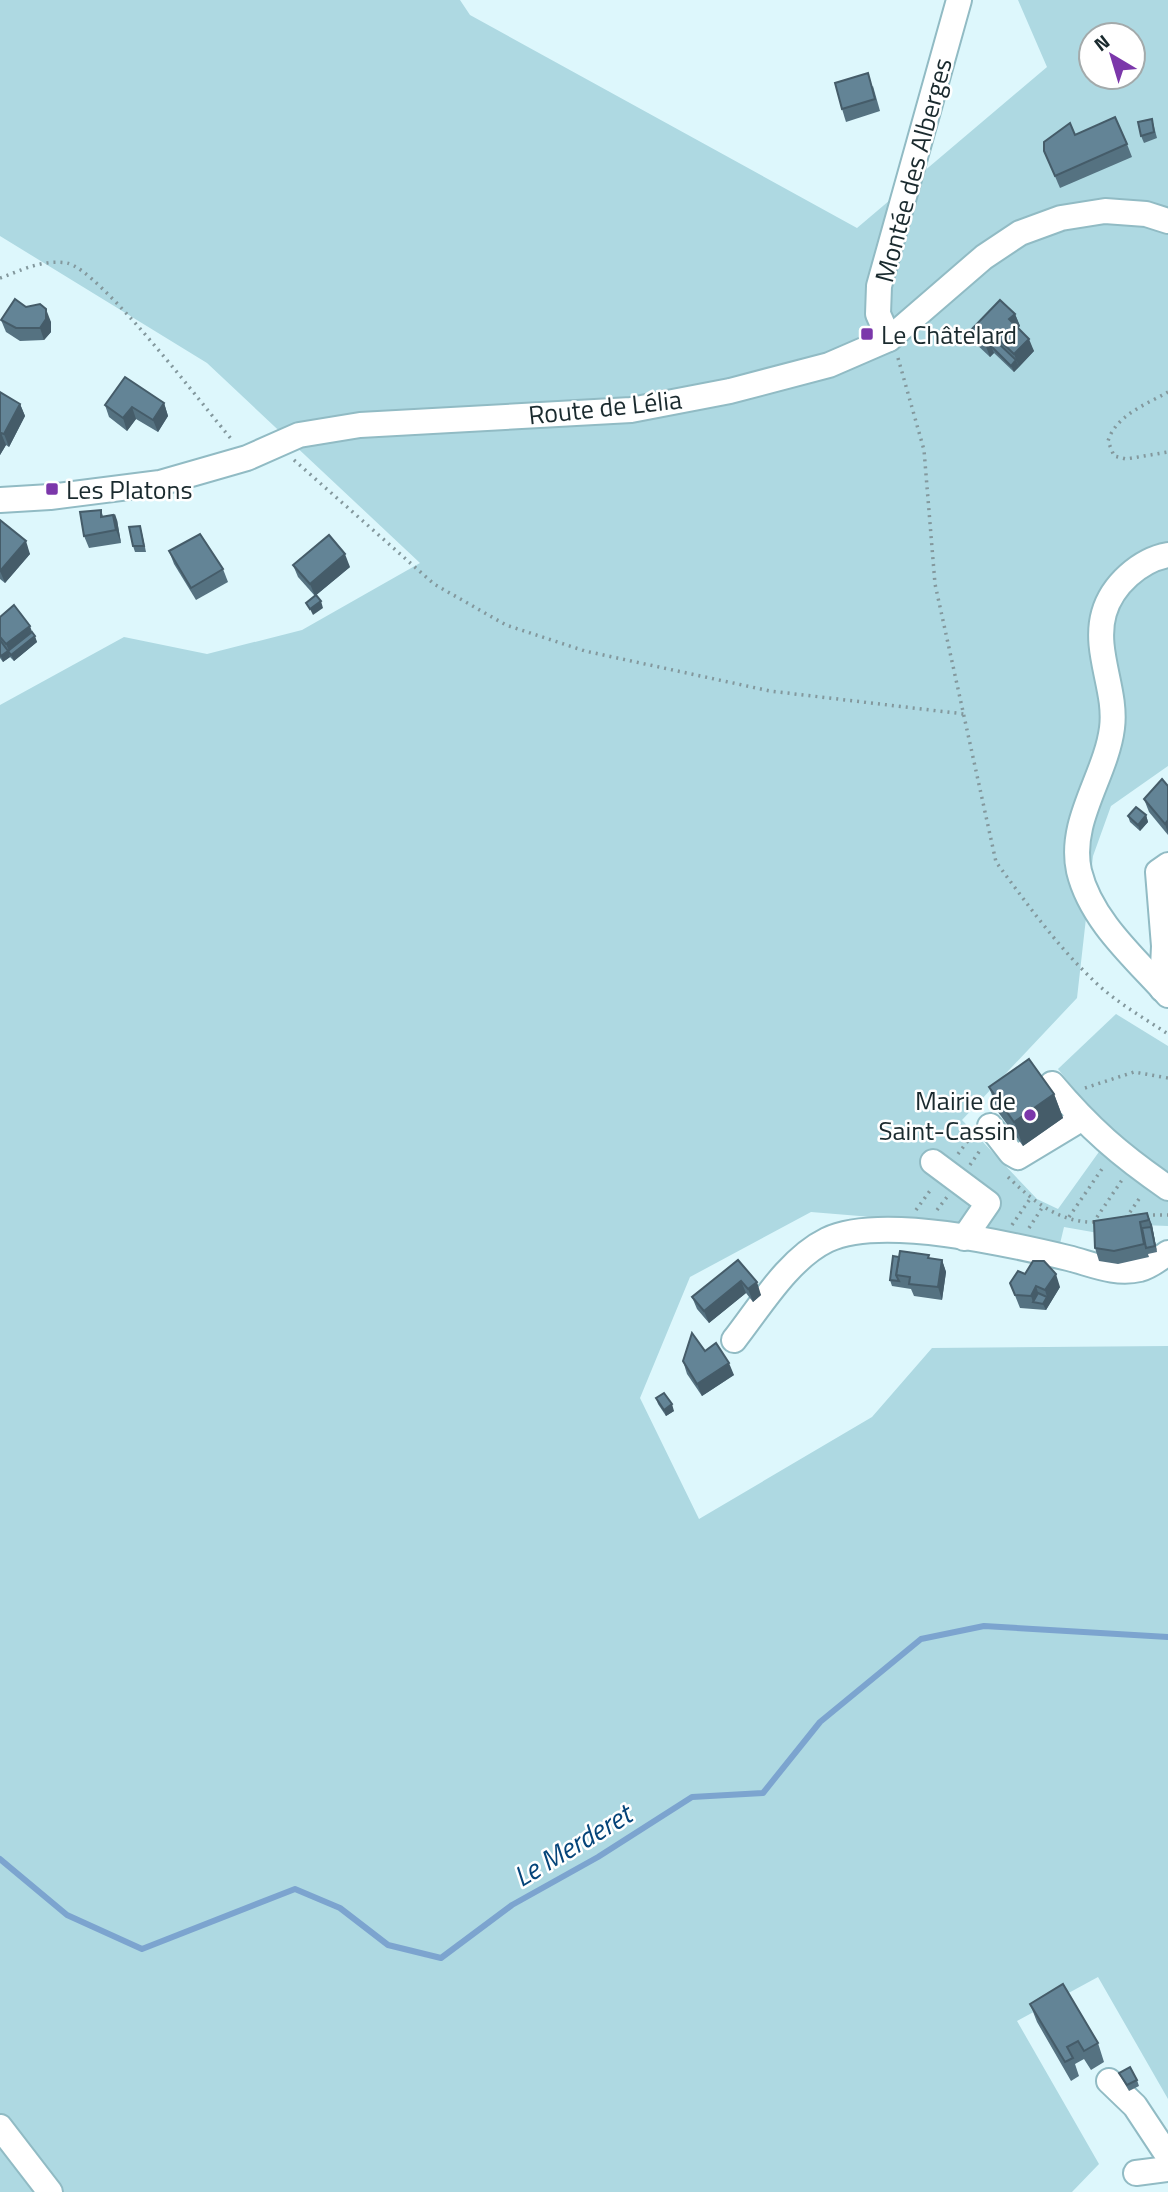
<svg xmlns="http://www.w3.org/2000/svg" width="1168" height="2192" font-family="'Titillium Web',sans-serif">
<rect width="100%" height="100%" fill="#ddf7fc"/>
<g fill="#aed9e2" fill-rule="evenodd">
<path d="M0,0H460L470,15L857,228L1047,67L1018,0H1168V766L1111,806L1093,856L1077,998L962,1120L1037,1199L1058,1209L1101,1149L1168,1192V1226L1142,1225L1098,1233L1064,1227L1059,1248L884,1218L811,1212L690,1277L640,1398L699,1519L872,1417L932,1348L1168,1346V2099L1098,1977L1017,2021L1099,2164L1072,2192H0V705L124,637L207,654L302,630L420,563L207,363L0,236ZM1091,35H1133V77H1091Z"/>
<polygon points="1116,1014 1168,1046 1168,1176 1104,1126 1058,1069"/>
</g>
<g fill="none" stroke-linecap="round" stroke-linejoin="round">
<polyline stroke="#7ca4cf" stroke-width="6" points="0,1859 67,1915 142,1949 295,1889 340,1908 388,1945 441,1958 512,1905 598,1857 692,1797 763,1793 820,1722 921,1639 984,1626 1168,1637"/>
<g stroke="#91bbc4" stroke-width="28">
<g id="minor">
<polyline points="889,339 878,314 879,286 959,0"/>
<polyline points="0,500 50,497 160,483 247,458 299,435 360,425 631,410 730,391 829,365 889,339 984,257 1020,233 1061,218 1105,211 1146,214 1168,221"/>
<path d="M1168,555C1140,560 1112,585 1104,613C1093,651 1117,690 1112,728C1106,776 1068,821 1079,871C1091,921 1136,959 1168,995"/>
<polyline points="1162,989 1164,946 1158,872 1168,865"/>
<path d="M1052,1084C1089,1128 1120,1155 1168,1188"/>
<polyline points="990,1126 1011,1153 1018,1157 1081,1119"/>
<polyline points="933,1162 988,1203 964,1238"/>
<path d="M734,1340C760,1307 788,1259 827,1240C881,1214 1009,1244 1068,1258C1092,1264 1115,1275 1140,1269C1151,1266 1159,1259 1168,1253"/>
<polyline points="1109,2081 1135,2106 1168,2156"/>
<polyline points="0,2127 50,2192"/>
<polyline points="1136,2173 1168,2169"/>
</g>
</g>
<g stroke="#83989d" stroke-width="3.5" stroke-dasharray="2 5" stroke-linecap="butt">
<path d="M0,278C22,270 43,259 67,263C100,270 205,408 232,440"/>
<path d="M898,358L924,450L935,584L996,862C1025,901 1054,942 1089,976C1112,1000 1141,1016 1168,1034"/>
<path d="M1168,392C1147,404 1116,415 1108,441L1114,456L1126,459L1168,452"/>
<polyline points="294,460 434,584 506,625 585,651 770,691 964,714"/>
<polyline points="1085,1088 1134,1072 1168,1078"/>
<polyline points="960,1127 970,1137"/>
<polyline points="958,1154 970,1138"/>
<polyline points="970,1165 981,1149"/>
<path d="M1008,1177C1033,1201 1060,1224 1098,1222"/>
<polyline points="916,1210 932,1188"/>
<polyline points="937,1210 947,1197"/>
<polyline points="1146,1215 1168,1215"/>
<polyline points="1069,1217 1104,1166"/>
<polyline points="1126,1218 1141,1196"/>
<polyline points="1093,1223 1122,1180"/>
<polyline points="1012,1225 1030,1199"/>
<polyline points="1029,1228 1042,1208"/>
</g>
<use href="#minor" stroke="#fff" stroke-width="24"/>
</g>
<g fill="#557281">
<polygon points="873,86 880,111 846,122 842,109"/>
<polygon points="1152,119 1157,138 1144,143 1141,136"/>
<polygon points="1075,135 1127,144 1132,157 1060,188 1044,151"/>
<polygon points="26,307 51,322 51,332 44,340 20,341 6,332 1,320"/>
<polygon points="1015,314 1020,326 1018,328 1034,351 1014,372 994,353 990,357 975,343 971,330"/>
<polygon points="0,392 20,404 25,416 9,447 6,445 0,455"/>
<polygon points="164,403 168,416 158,432 136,419 127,431 109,417 105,405"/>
<polygon points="101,510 103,516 117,520 121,543 89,548 84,536"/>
<polygon points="0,520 30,554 5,583 0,579"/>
<polygon points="140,526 142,533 146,552 135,552 133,546"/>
<polygon points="169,551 223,569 228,582 196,600 174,564"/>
<polygon points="293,565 350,567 315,596 298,577"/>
<polygon points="0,617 32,632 37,642 14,661 10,657 3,662 0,658"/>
<polygon points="1168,786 1168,835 1149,812 1144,799"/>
<polygon points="1146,815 1148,822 1140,831 1130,822 1128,816"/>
<polygon points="989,1087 1054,1094 1063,1118 1023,1146 998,1112"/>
<polygon points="1147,1213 1152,1225 1157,1252 1148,1254 1149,1257 1118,1264 1099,1261 1095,1248"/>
<polygon points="893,1256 942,1260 946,1272 942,1300 914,1296 911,1289 892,1286 890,1280"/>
<polygon points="738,1260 761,1295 753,1302 746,1293 709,1323 697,1309 692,1297"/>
<polygon points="1010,1283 1060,1287 1046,1310 1020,1308"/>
<polygon points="705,1351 734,1375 702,1396 687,1374 683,1361"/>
<polygon points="656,1398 674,1411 666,1416 658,1404"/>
<polygon points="1030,2004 1098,2043 1104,2062 1091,2070 1084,2059 1075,2064 1079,2076 1071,2081 1037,2022"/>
<polygon points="1119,2073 1137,2080 1139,2086 1129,2091 1122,2079"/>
</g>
<g fill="#455c69">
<polygon points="46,309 51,322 51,332 44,340 40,328"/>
<polygon points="1015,314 1020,326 1014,332 1009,319"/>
<polygon points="994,335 999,347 991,346 994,353 990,357 985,344"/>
<polygon points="1029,339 1034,351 1019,367 1014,354"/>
<polygon points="1016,360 1019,367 1014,372 1011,366"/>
<polygon points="164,403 168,416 158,432 153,420"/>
<polygon points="20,404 25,416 9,447 4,434"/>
<polygon points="132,407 136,419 127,431 123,418"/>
<polygon points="1,433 6,445 0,455 0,435"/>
<polygon points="115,514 117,520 121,543 116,530 113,515"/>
<polygon points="26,541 30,554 5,583 0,571"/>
<polygon points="345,554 350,567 315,596 310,584"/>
<polygon points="321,601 323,608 313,615 310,609"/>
<polygon points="30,626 34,637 35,636 37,642 14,661 6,644"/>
<polygon points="8,651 10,657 3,662 1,656"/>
<polygon points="1146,815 1148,822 1140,831 1138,825"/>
<polygon points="1168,820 1168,833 1165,824"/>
<polygon points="1054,1094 1063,1118 1023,1146 1014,1122"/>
<polygon points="1147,1213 1152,1225 1157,1252 1155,1246"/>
<polygon points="942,1260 946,1272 942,1300 938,1287"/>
<polygon points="1056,1274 1060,1287 1046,1310 1043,1304 1047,1297 1045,1290"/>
<polygon points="741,1281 746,1293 709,1323 704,1311"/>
<polygon points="757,1282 761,1295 753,1302 748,1289"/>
<polygon points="1036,1286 1040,1299 1033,1302 1031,1296"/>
<polygon points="729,1363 734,1375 702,1396 697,1384"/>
<polygon points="672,1404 674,1411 666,1416 664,1410"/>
</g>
<g fill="#638496" stroke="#455c69" stroke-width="2">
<polygon points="868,73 875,99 842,109 835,83"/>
<polygon points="1115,117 1127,144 1055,176 1044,151 1044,142 1070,123 1075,135"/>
<polygon points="1152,119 1154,132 1141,136 1138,122"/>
<polygon points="15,299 26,307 40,304 46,309 46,319 40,328 16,328 1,320"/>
<polygon points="1000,300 1015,314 1009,319 1029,339 1014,354 994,335 985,344 971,330"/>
<polygon points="996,341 1016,360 1011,366 991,346"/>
<polygon points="125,377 164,403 153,420 132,407 123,418 105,405"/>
<polygon points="0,392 20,404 4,434 1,433 0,435"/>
<polygon points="101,510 101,517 113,515 116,530 84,536 80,512"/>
<polygon points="0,520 26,541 0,571"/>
<polygon points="140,526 144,546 133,546 129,527"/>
<polygon points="200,534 223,569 191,588 169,551"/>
<polygon points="329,535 345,554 310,584 293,565"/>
<polygon points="316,595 321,601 310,609 306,603"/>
<polygon points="14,605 30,626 6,644 0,637 0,617"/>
<polygon points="32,632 35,636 11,655 8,651"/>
<polygon points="0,640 8,651 1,656 0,654"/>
<polygon points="1162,779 1168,786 1168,820 1165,824 1144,799"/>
<polygon points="1136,807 1146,815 1138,825 1128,816"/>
<polygon points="1029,1059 1054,1094 1014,1122 989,1087"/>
<polygon points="1147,1213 1149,1220 1140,1222 1144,1244 1114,1251 1095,1248 1094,1221"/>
<polygon points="1151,1227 1155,1246 1146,1248 1142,1228"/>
<polygon points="900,1251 929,1255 928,1258 942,1260 938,1287 909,1284 910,1277 896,1275"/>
<polygon points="893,1256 899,1257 896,1275 899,1281 890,1280"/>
<polygon points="738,1260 757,1282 748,1289 741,1281 704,1311 692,1297"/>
<polygon points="1033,1261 1044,1261 1056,1274 1045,1290 1036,1286 1031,1296 1015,1295 1010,1283 1018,1271 1025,1274"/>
<polygon points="1038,1293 1047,1297 1043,1304 1033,1302"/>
<polygon points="692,1333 705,1351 716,1343 729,1363 697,1384 683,1361"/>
<polygon points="664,1393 672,1404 664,1410 656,1398"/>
<polygon points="1063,1984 1098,2043 1084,2051 1078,2041 1067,2047 1073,2058 1065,2062 1030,2004"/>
<polygon points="1130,2067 1137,2080 1127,2085 1119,2073"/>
</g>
<g fill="#7b37aa" stroke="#fff" stroke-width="2.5">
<rect x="860" y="327" width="14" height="14" rx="3.5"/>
<rect x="45" y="482" width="14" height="14" rx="3.5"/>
<circle cx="1030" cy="1115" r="7"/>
</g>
<g text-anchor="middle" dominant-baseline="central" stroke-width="5" stroke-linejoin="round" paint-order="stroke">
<g font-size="26" fill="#1a2a2e" stroke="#fff">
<text transform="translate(913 170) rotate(-75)">Montée des Alberges</text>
<text transform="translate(605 407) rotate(-6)">Route de Lélia</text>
</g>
<g font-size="26" fill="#1a2a2e" stroke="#fff" text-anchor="start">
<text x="881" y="334">Le Châtelard</text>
<text x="66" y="489">Les Platons</text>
<text x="1016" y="1100" text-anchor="end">Mairie de<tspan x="1016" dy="30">Saint-Cassin</tspan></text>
</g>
<g font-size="28" font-style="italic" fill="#054479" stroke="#fff">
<text transform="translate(572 1845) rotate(-31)">Le Merderet</text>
</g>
</g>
<g transform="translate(1112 56) rotate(322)"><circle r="33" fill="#ffffff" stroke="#a3aaab" stroke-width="2"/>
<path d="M0-5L12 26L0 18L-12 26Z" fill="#7b37aa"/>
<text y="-10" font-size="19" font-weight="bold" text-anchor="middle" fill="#1a2a2e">N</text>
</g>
</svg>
